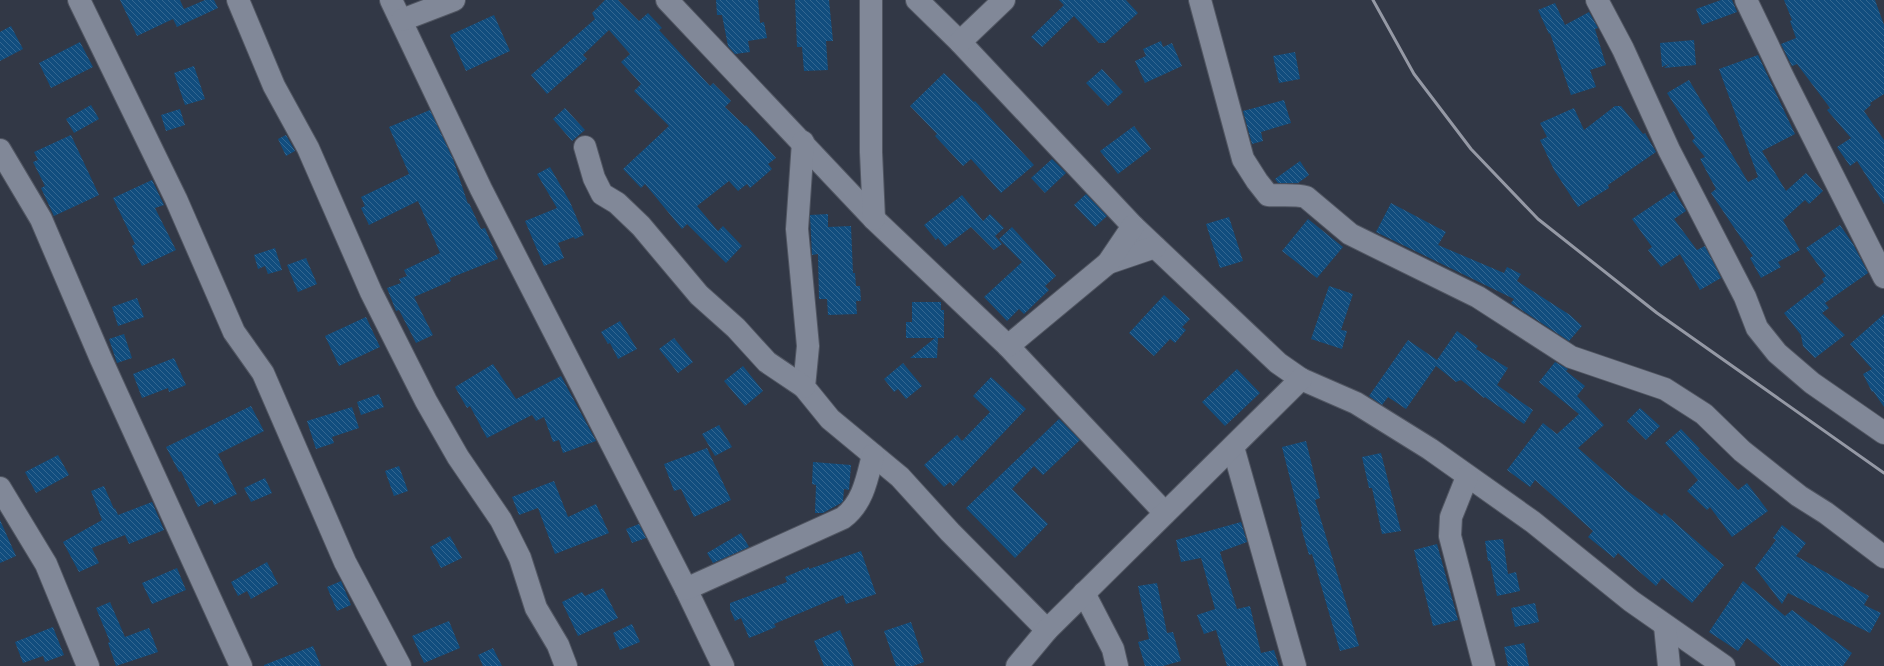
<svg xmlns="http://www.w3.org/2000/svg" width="1884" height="666" font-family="'Zilla Slab',serif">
<defs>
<pattern id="building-back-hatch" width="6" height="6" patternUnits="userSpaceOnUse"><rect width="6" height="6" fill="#114d7e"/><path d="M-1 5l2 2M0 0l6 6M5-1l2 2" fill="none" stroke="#346791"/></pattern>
</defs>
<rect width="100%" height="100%" fill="#323846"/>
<g fill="url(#building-back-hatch)">
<polygon points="120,0 180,0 184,9 205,0 214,0 218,8 177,27 173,19 137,36"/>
<polygon points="605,0 618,0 639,21 648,13 662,28 659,30 710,86 713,83 731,101 725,107 745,126 746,125 776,158 768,164 772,169 750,188 747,184 738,191 729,181 697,206 718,231 723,226 742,246 726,263 687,224 682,229 645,184 641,188 623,169 669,126 634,91 641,84 621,62 630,54 609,30 583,55 587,59 547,94 531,75 595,19 592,13"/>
<polygon points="716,0 758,0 760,23 764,22 767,38 748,41 750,52 735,54 728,46 722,15 717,15"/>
<polygon points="795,0 829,0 833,41 826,41 828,70 804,71 802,47 797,47"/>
<polygon points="1059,0 1126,0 1138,13 1105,43 1099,43 1074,16 1042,47 1031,37 1064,5"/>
<polygon points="1721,0 1732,0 1737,12 1702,25 1696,9"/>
<polygon points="1784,0 1875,0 1884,25 1884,94 1870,103 1871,105 1864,111 1884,140 1884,204 1857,161 1850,166 1837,147 1851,138 1827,110 1830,108 1797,64 1792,66 1781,44 1796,38 1790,21 1792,20"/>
<polygon points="1555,3 1565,25 1589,12 1598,28 1595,29 1606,65 1590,70 1596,87 1571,95 1550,33 1549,34 1538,10"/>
<polygon points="494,15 510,51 466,71 450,35"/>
<polygon points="11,26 23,49 0,61 0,32"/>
<polygon points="1694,40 1696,65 1664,68 1669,64 1662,67 1660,43"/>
<polygon points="1161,41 1163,47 1172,43 1182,66 1145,83 1135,61 1146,56 1143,49"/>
<polygon points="80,42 93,67 51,88 39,63"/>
<polygon points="1295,52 1300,79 1279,83 1273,56"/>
<polygon points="1758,55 1795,134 1762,151 1786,191 1806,173 1823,191 1809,204 1805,200 1783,220 1800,250 1778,262 1781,267 1761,278 1750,258 1753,256 1711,193 1716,189 1700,159 1705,157 1692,141 1695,138 1667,93 1689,80 1748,182 1758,177 1719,69"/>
<polygon points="194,66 205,99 185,105 174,73"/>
<polygon points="1102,69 1123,92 1108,106 1086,83"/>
<polygon points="944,73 974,102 975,101 1034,165 1001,193 971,159 963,166 935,136 937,134 910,106"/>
<polygon points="1284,100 1291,123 1261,132 1263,141 1252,144 1243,111"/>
<polygon points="91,105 99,119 74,133 66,119"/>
<polygon points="1615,106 1621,106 1643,134 1645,133 1656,152 1608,185 1609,188 1578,207 1554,170 1540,140 1547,137 1540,123 1574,108 1584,130"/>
<polygon points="565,108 585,130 572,141 553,119"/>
<polygon points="180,109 185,125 166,131 161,115"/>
<polygon points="430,110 453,159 468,204 469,203 481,229 485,228 498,259 450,278 451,281 414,297 433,335 416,343 399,310 396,311 387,288 401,283 399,279 407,276 404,270 440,253 418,201 369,225 361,208 365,206 361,197 409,174 389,127"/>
<polygon points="1134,126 1151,149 1118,174 1100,151"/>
<polygon points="71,135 99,195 54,216 41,188 45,186 33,162 38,160 34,152"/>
<polygon points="286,135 295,151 286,156 278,139"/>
<polygon points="1052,159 1066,173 1045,193 1031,178"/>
<polygon points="1300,161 1309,175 1298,183 1278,183 1275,179"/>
<polygon points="550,167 570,202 584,235 575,239 574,237 558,243 564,258 544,266 525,221 557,208 537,174"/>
<polygon points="152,180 164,205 155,208 176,250 142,266 132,246 135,244 113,198"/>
<polygon points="1674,191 1686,211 1674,219 1697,250 1705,246 1721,278 1700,290 1680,254 1661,267 1648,250 1652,247 1632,219"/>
<polygon points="1086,194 1107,216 1095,227 1074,205"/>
<polygon points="962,195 983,221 990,214 1004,228 995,236 1002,244 994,250 971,227 945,247 938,238 936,240 924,225"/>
<polygon points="1391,203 1446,232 1438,245 1504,273 1507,267 1521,274 1517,281 1570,315 1582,326 1569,341 1511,303 1514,299 1376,232"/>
<polygon points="828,214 828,227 851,226 853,273 855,273 856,286 860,286 861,301 856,301 857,314 828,315 827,299 819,299 818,254 812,255 810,215"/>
<polygon points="1229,217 1243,261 1220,268 1206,224"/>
<polygon points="1308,219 1343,247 1317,278 1282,251"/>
<polygon points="1840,225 1853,244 1868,273 1825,303 1829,308 1822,313 1845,335 1815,358 1803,346 1801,335 1784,313 1824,282 1822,279 1826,276 1806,248"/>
<polygon points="1012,227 1056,276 1045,286 1049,290 1024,314 1019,309 1007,321 984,297 1022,262 999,239"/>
<polygon points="275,248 282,270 268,274 265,266 258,269 254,255"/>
<polygon points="306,258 317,284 298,292 287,265"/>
<polygon points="1329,286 1353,294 1341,330 1347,331 1342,349 1311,339"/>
<polygon points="1164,295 1190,319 1182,327 1186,330 1175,343 1170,339 1154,356 1129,333"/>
<polygon points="137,298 144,317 118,326 112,307"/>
<polygon points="912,302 941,302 941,310 944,310 944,338 938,338 937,358 910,358 935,338 906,338 906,322 912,322"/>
<polygon points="1884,314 1884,407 1873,391 1872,392 1863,374 1872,369 1850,344"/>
<polygon points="366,317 380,347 339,366 325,336"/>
<polygon points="620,321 637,349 618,359 610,343 608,344 601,332"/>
<polygon points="1457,331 1478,346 1476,349 1508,368 1497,385 1533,410 1524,424 1485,397 1484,398 1461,380 1456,382 1436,366 1406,409 1388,397 1382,405 1369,396 1408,340 1437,360"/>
<polygon points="124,334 132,358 117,363 109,339"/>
<polygon points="674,338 693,362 678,373 659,349"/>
<polygon points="174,358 186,385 169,392 168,388 142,398 133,374"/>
<polygon points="1555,362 1568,369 1566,371 1585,386 1577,396 1604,425 1578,448 1626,490 1662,516 1664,513 1724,565 1692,603 1662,578 1656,586 1618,553 1614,558 1588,537 1593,531 1535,480 1530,487 1507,470 1543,423 1557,434 1579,414 1539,382"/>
<polygon points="903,363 922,386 906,399 898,389 894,392 884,379"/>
<polygon points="493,364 516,399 561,376 596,441 563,453 559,440 553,442 544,417 536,421 532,415 487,438 470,406 467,408 455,387"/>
<polygon points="743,366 763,391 745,406 724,381"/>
<polygon points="1237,369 1260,393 1225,426 1202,402"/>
<polygon points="991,377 1026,409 953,486 950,482 944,487 924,465 957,435 962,441 990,412 973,396"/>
<polygon points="379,394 384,407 361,415 357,402"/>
<polygon points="251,406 264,431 218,454 237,494 214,505 212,500 198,507 181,471 179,472 166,447"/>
<polygon points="352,407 359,428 332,437 334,443 316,449 307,421"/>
<polygon points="1640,408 1660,426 1646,440 1627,421"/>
<polygon points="1059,419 1080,440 1043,475 1034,466 1012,489 1048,524 1015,558 966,508"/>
<polygon points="719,425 732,447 715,456 702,434"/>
<polygon points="1681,429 1700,449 1698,450 1738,490 1747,483 1768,511 1732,537 1710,507 1707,510 1687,491 1698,480 1665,443"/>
<polygon points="1306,441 1320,498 1315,500 1359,646 1340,651 1312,554 1309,555 1301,527 1302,526 1282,447"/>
<polygon points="707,448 731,500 694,517 681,489 674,491 664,464"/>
<polygon points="1381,453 1401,531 1382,534 1372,488 1369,488 1362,457"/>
<polygon points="58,455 69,475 36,493 25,472"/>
<polygon points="813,462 851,465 849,490 844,489 843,501 841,503 823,513 815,513 816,485 812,484"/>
<polygon points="399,466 408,491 394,496 385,471"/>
<polygon points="265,478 272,493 251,502 244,488"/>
<polygon points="554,481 568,517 596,504 609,533 555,554 538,508 519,515 512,497"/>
<polygon points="104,486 114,509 115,508 118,515 152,502 164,530 129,544 125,535 92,548 99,563 79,572 63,542 102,520 91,491"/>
<polygon points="0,520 16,556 0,563"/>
<polygon points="1241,522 1247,542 1220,552 1237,609 1250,606 1261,653 1274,650 1279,666 1227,666 1216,630 1204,634 1197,615 1215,609 1201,558 1181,562 1176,540"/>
<polygon points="639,524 646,538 632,543 626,529"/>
<polygon points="1782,525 1806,543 1796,556 1869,596 1864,605 1881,613 1870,633 1788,593 1782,604 1755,568 1776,540 1773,538"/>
<polygon points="741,533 749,547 713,563 707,553"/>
<polygon points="450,536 462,558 441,568 430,547"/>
<polygon points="1503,539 1508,574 1516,572 1520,591 1497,596 1490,561 1488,561 1485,541"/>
<polygon points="1437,544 1458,620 1433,626 1414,550"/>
<polygon points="861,551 876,594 846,604 843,595 774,624 776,627 749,638 741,618 735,621 730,609 730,603 787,582 785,577 809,567 809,569"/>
<polygon points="267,562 278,584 251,599 247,591 238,596 231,582"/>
<polygon points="177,568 186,590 152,604 142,583"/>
<polygon points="341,581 351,605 337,611 327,587"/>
<polygon points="1743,581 1785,616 1792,610 1852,653 1843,666 1781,666 1747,638 1738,651 1709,632"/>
<polygon points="1157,583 1167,633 1173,632 1181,661 1163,666 1145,666 1138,642 1149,639 1138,586"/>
<polygon points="603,588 618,618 578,636 562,602 582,592 585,596"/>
<polygon points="110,602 125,637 149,628 158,652 116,666 108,643 110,642 96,608"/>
<polygon points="1535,603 1539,622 1515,627 1511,608"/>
<polygon points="449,621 460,648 424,663 412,636"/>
<polygon points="911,622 924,662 913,666 896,666 884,631"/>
<polygon points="632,624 640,642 620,650 613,633"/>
<polygon points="53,627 64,655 45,662 43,656 23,663 15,642"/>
<polygon points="840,630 854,666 824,666 814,641"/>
<polygon points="1524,643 1529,666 1508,666 1504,647"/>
<polygon points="313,646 321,666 264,666 264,665"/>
<polygon points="493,648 502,666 483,666 478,655"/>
</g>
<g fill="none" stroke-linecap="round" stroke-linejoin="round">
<g stroke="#515662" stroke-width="24">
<g id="minor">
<polyline points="79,0 176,199 234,332 263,373 345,562 400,666"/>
<polyline points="238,0 274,86 308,148 371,292 426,401 458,457 501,520 520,558 536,608 558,645 566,666"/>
<polyline points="391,0 481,189 686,589 723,666"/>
<polyline points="667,0 874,219 1008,346 1165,513"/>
<polyline points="871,0 871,152 874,219"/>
<polyline points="917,0 960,42 1133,226 1278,363 1301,379 1356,403 1430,449 1533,522 1631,601 1724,666"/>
<path d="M1200,0L1243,159L1257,181L1268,195C1280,196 1295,194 1306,197L1350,234L1478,297L1571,357L1665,389L1704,414L1742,451L1799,496L1826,513L1884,557"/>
<polyline points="1597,0 1623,49 1669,150 1745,297 1757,328 1777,353 1812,383 1884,433"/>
<polyline points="1746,0 1783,77 1884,277"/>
<polyline points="402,20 454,0"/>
<polyline points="960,42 1004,0"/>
<polyline points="803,142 797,229 808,346 804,387 830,419 900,477 950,532 1047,630"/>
<polyline points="585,147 594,178 602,194 617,203 641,226 699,295 736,328 767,362 804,387"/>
<polyline points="0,150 41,219 101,359 241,666"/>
<polyline points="1108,263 1155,247"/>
<polyline points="1008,346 1108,263 1133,226"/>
<polyline points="1233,447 1295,666"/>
<polyline points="1467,477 1451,517 1450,536 1484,666"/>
<polyline points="0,488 46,564 88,666"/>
<path d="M686,589L843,518C863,503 867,479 873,455"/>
<polyline points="1084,593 1113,649 1117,666"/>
<polyline points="1665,626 1669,666"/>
<polyline points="1017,666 1047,630 1301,379"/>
</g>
</g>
<use href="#minor" stroke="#818898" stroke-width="22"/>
<polyline stroke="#9599a5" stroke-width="3" points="1373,0 1414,74 1471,149 1538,219 1657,313 1884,473"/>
</g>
</svg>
